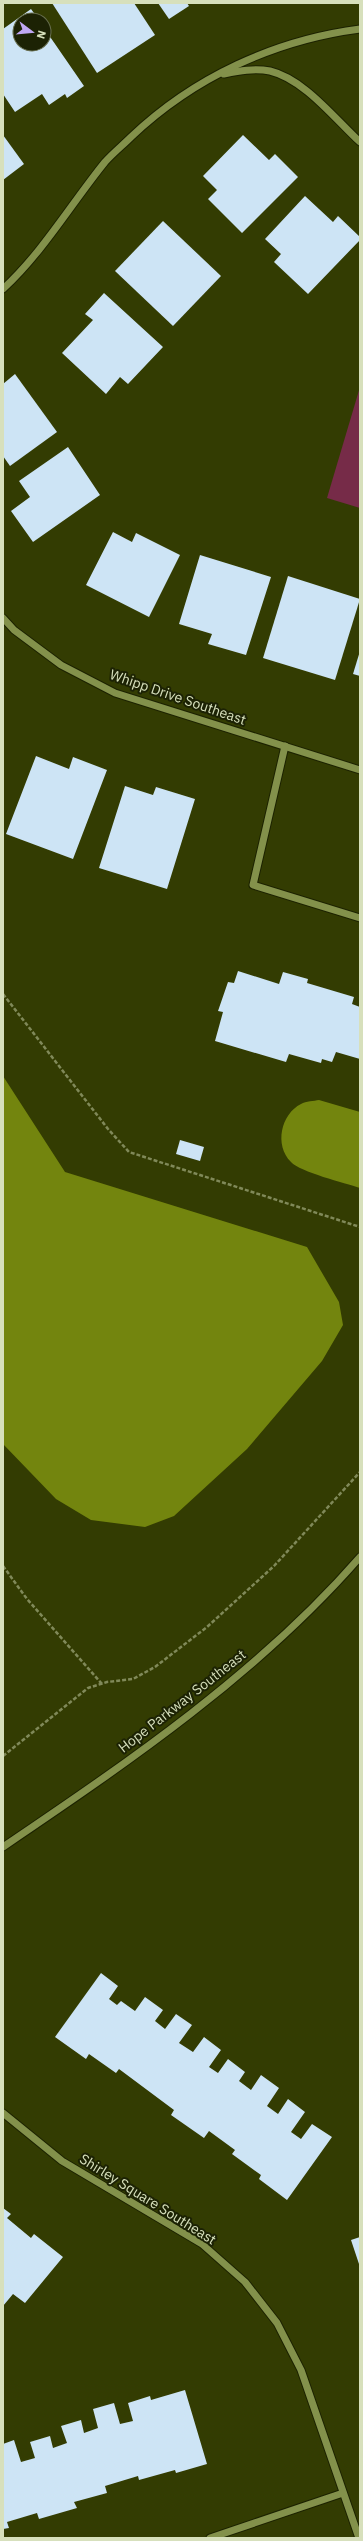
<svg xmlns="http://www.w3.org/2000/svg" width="363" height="2541" font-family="'IBM Plex Sans',sans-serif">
<rect width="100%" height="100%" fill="#333c02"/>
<polygon fill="#762b48" points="360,387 360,508 327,498"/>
<g fill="#73850e">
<polygon points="3,1076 65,1172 307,1247 339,1302 343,1325 322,1361 247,1449 174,1516 145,1527 91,1520 56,1499 3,1444"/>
<path d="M319,1100L360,1112V1188C345,1183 300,1172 291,1162C274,1145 281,1114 301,1104C306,1101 314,1101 319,1100Z"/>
</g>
<g fill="#cde4f5">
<polygon points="52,3 134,3 155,35 97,73"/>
<polygon points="158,3 187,3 189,6 169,19"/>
<polygon points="31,9 39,20 20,20 20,44 44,44 44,28 84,86 67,98 65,94 49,105 42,94 15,112 3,94 3,29"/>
<polygon points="3,135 24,164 3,180"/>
<polygon points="243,135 269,160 275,154 298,177 242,233 208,199 217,190 203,176"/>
<polygon points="305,196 333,222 338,216 360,237 360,240 308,294 274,262 281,254 265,239"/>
<polygon points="163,221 221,276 173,326 115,271"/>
<polygon points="104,293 163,347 128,384 120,377 106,394 62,353 93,320 85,314"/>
<polygon points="15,374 57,432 10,466 3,456 3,384"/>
<polygon points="68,447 100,495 33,542 11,511 30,497 19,481"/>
<polygon points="113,532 132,542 136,533 180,555 149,617 86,585"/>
<polygon points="200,555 271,577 246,655 208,644 212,634 179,624"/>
<polygon points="288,576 360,599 335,680 263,658"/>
<polygon points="360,651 360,676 353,674"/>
<polygon points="36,756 69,769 73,757 107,770 73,859 6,834"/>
<polygon points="125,786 153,795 156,787 195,799 167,889 99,868"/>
<polygon points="238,971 279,984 283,972 308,979 307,983 354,997 352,1004 360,1007 360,1059 336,1052 332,1062 322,1059 321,1063 289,1054 286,1062 215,1041 223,1012 218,1011 228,982 234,983"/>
<polygon points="180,1140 204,1147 200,1161 176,1154"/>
<polygon points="101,1973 118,1986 109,1999 117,2005 121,2001 135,2011 145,1997 163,2010 155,2021 165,2029 176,2014 192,2025 179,2043 193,2052 204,2037 221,2050 209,2067 218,2073 228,2059 245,2072 239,2081 251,2090 261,2075 279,2088 267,2106 278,2114 288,2099 305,2112 291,2132 301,2139 312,2124 332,2137 287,2200 259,2179 261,2175 232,2154 235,2150 209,2131 204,2138 171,2115 174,2110 119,2069 116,2073 89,2054 86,2059 55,2037"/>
<polygon points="3,2208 11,2214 7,2218 31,2238 34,2234 63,2257 25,2303 13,2294 3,2306"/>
<polygon points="360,2237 360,2267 351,2240"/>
<polygon points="185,2390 207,2464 176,2473 175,2470 139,2480 138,2476 105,2486 107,2493 74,2502 77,2508 39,2519 37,2513 7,2522 9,2528 3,2529 3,2444 14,2440 21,2462 35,2458 30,2442 50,2436 53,2448 67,2443 61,2426 81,2420 84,2433 98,2428 93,2409 114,2403 120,2424 133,2421 128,2403 150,2396 151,2400"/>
</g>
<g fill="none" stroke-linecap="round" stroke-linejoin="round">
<g stroke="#1c2200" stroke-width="9">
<g id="minor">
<path d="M224,74C239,71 254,68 270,71C304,79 335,119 360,142"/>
<path d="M3,289C43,252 71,204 105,162C113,153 123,145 131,137C194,77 275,40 360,29"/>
<polyline points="3,618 14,630 61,665 115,693 360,770"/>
<polyline points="285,746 253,885 360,918"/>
<path d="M3,1847C130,1761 259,1673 360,1557"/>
<polyline points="3,2113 62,2161 202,2244 245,2282 277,2323 301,2370 359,2538"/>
<polyline points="210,2538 343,2493"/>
</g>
</g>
<g stroke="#808959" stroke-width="2.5" stroke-dasharray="4 2" stroke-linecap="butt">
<polyline points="3,994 108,1129 129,1152 360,1227"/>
<polyline points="3,1566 27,1599 102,1684"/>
<polyline points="3,1756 88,1688 107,1682 133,1679 155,1667 207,1627 274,1566 360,1472"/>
</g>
<use href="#minor" stroke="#83914b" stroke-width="7"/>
</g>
<g text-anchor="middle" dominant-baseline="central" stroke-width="4" stroke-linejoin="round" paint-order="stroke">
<g font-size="14" fill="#d7e0bc" stroke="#1c2204">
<text transform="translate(178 697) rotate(19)">Whipp Drive Southeast</text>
<text transform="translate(182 1701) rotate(-38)">Hope Parkway Southeast</text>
<text transform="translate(148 2199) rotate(32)">Shirley Square Southeast</text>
</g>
</g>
<rect width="363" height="2541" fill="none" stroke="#d7e0bc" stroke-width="8"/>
<g transform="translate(32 32) rotate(106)"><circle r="19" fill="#1c2204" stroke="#676e4e"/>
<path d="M0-3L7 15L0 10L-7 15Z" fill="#c0a8f3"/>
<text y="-6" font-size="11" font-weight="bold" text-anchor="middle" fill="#d7e0bc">N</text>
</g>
</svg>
